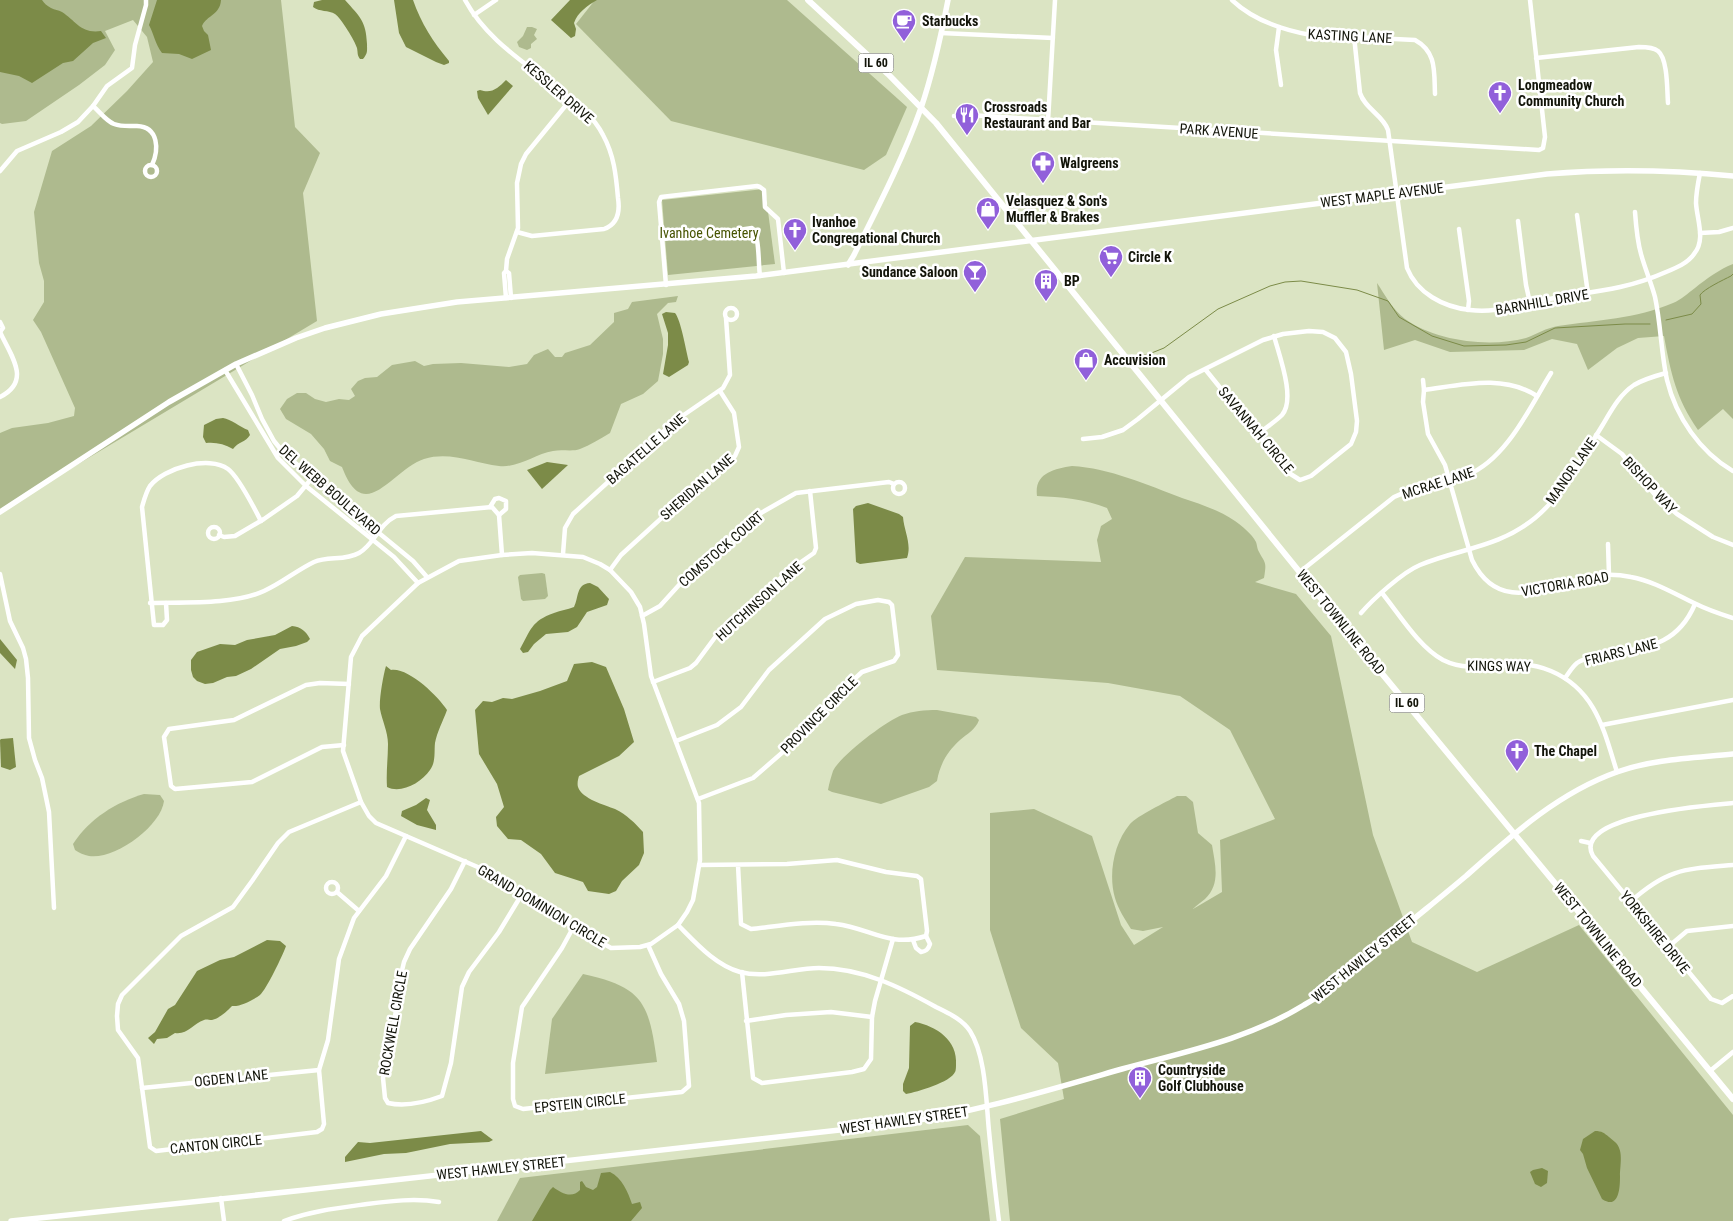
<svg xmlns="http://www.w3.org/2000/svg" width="1733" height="1221" font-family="'Roboto Condensed',sans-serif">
<rect width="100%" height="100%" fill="#dbe4c3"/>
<g fill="#aeba8e">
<polygon points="0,0 281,0 295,127 320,153 303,193 317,321 0,511 0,433 12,428 48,423 74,416 75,408 41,332 33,320 44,302 44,281 39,263 34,212 52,151 91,126 127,91 153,62 147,37 133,20 105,31 115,50 105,65 79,85 26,121 2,124 0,123"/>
<polygon points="595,0 787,0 907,107 886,155 864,170 671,121 576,24"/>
<polygon points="527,27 532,27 537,29 534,35 537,39 531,44 531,48 527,50 519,47 517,42 523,36"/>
<polygon points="765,189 775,264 668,275 662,200"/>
<path d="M1733,264V419L1723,409L1698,430C1676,398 1671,374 1664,336L1638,338L1617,348L1588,370L1577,344L1552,339L1524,350L1450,352L1415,340L1384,350L1377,283C1385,295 1393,310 1405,319C1436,341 1489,348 1526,338C1537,334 1546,328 1558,326C1597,320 1636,319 1673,303C1681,300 1688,293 1695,288C1706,279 1720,269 1733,264Z"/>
<path d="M678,296L676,302L668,303L657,314L663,339V354L658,381L643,394L621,404L610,433C600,439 590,445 580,449C572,452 562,449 553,451C535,454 519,468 499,466C474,463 450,451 424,459C404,465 383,494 366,494C353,494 346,477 342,467L330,461L324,449L311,434L286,419L280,409L287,399L297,393H306L315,399L326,402L339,399L349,400L355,396L351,389L358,381L365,378L377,377L392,365L415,361L424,366L433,364L461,363L509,367L527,364L534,355L548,349L555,357H562L565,353L590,345L614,322V313L628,309L632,302Z"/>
<path d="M1072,466C1109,468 1148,485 1182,498C1200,504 1219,510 1235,521C1242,526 1252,534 1256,542C1257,545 1257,547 1258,550C1265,564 1267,560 1264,578L1255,582L1296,594L1331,636L1373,835L1412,942L1477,972L1579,925L1733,1115V1221H1010L1000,1119L1064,1099L1058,1063L1021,1028L990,930V813L1034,809L1092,836L1121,925L1134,945L1163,927L1143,931L1131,929C1125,919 1118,909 1115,898C1108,874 1114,843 1130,824C1137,816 1166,802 1177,796H1186L1193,802L1198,833L1212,845C1215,864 1221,884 1205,899C1201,902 1196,906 1193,909L1222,892L1220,840L1275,819L1230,730L1180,696L1108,683L937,670L931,616L965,557L1101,562L1097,540L1101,526L1112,519L1107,508C1085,499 1061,497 1037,496C1034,473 1054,469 1072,466Z"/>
<polygon points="542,573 545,574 548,596 545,599 523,601 521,599 518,577 520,575"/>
<path d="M937,710L976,717L979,720C976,729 967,734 960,740C947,752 940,764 937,781L929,787L881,804L832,792L828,790C829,784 831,777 833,771C840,756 886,721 902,715C913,711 925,710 937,710Z"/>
<path d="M144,794L160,795L164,801C161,826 115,860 89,856C84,855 79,853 75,850L73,844C89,819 116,802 144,794Z"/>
<path d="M583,974C644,987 649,1004 657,1062L545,1074L552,1019Z"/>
<polygon points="968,1125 980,1136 990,1221 497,1221 520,1178"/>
</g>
<g fill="#7c8b48">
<path d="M0,0H42C44,3 47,6 51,8C55,10 58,10 62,12C76,21 81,34 101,31L106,38L93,43L73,61L63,63L32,83L19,76L0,72Z"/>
<path d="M157,0H221C220,15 207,15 202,26L204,31L208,35L211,50L192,59L179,54L162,53C155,44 154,34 149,25Z"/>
<path d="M322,0H345C360,17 366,21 367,44C367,51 368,53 363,59H360C357,55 358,53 357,48C355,41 341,18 335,14C329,10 319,12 313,7L314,2Z"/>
<path d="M394,0H413C421,23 433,42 449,61V63L444,65L436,62L406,47L399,33Z"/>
<path d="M570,0H597C587,6 578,12 574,23L576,29L575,36L571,38L551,20Z"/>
<path d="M506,80L513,86L488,115L478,98L477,91L480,90C492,94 498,88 506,80Z"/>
<path d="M666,312L675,313C681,320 686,351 689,362L688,365L669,377L663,374L668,345V333L662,314Z"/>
<path d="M223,418C231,419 240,427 248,430L250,435C246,442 238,442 233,449C224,444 216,442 206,443L203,437L204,425L216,419Z"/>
<polygon points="547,462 568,465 542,489 527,470"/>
<path d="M868,503L899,514L903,517C904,531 912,544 907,558L860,564L856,562L853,509L856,506Z"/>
<path d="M590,583L598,587L609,599L607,605L587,612L577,627L568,632L546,634L534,644L528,652L523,653L520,649C531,630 531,621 554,613C561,610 567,610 574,607C579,597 576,584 590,583Z"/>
<path d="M292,626C301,627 306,631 310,639L307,642L296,646L280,649L251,669L236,676L227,677L213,683L205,684L197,681L193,677L191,670V660L197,652L220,644L235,645L247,640L275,635Z"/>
<polygon points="0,639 17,660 15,669 0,653"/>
<path d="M592,662L606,667L624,709L634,742L619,756L579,776C578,779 577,784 578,787C582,799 605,805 615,809C627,815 635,823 643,832L644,853L639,865L622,881L616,891L609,894L588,891L583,882L555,873L541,854L521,840L508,839L497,826L496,817L504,807L497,784L479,754L475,710L483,701L492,702L503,698L512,699L540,691L567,681L574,664Z"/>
<path d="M386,666L391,670C408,667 438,696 447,710C443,721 437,732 435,743C434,752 436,762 430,770C421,783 401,794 387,787C386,772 388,758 388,744C388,732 382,720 380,709C379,700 383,676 386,666Z"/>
<polygon points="13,738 16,767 10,770 1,767 0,740 1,739"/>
<polygon points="426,798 430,800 427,810 436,825 436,830 417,825 401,816 402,811 416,805"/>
<path d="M267,940L280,941L286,946C283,955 266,990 260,995C253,1000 240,1007 232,1006C226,1012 220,1018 212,1020C208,1020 207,1019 204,1020C193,1024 187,1035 175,1033L167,1038L157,1039L154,1044L148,1038L155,1032L168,1009L175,1005L197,971L220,960L234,957Z"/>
<path d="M915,1022C936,1026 958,1040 956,1065C956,1066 956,1071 955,1072C951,1082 917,1092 906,1094L903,1091V1084L909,1068L910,1026Z"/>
<polygon points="481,1131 493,1140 489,1142 450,1144 406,1153 384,1154 345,1162 345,1157 358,1142 370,1143"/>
<path d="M1595,1131C1602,1131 1604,1133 1609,1137C1611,1139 1613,1140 1615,1142C1624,1150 1620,1165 1620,1176C1620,1185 1620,1211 1602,1199L1587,1168L1583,1154L1580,1150L1583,1139Z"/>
<polygon points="1542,1168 1548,1171 1547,1183 1541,1187 1535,1184 1530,1172 1533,1170"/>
<path d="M610,1172C622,1178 628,1192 632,1204L640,1202L642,1208L631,1221H532L550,1190L553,1187C561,1193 572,1199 580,1190V1182L582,1181L586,1187L593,1190L597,1187L601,1173Z"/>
</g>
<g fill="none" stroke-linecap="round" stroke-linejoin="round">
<g stroke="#7c8b48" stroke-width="1">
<path d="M1666,320L1692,314L1701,304L1700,295C1704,289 1723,280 1731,276L1733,274"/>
<polyline points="1142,355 1149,354 1164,348 1218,309 1270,286 1285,282 1301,281 1357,290 1388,301 1399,317 1432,336 1464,346 1506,345 1526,342 1555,328 1625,324 1650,324"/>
</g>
<g stroke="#fff" stroke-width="4.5">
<path d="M465,0C486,39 524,62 558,89C575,102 593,115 603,135C614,155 616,175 618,198C620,211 618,224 604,229L532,236L517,232"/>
<path d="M1232,0C1254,21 1283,30 1311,35L1415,40C1437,52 1434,72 1435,94"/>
<polyline points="474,15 496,0"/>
<polyline points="1279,27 1276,50 1281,85"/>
<polyline points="941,33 1053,38"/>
<path d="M1354,36L1360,93C1365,109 1383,115 1388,130L1407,268C1417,293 1443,307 1470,310C1495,313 1512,306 1537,301C1583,292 1621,292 1666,272C1676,268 1688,263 1694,254C1706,240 1697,220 1696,203C1696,193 1698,183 1700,173"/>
<path d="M1536,58L1639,47C1645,47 1653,47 1658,51C1668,59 1667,91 1668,103"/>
<path d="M93,106C100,112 106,121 114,124C122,127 129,126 137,126C159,127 159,150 152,165"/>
<polyline points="954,116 969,115 1539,150 1543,148 1545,137 1530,0"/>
<polyline points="1048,121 1055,0"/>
<circle cx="151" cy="171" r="6"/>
<polyline points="0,171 17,151 61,132 78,122 93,106 107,86 132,68 135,45 146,5 146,0"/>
<path d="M1635,212C1636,226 1637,240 1641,254C1645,269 1651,282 1655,297C1661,325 1661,353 1667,380C1676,417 1700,452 1733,471"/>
<polyline points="1577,215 1588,294"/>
<polyline points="1518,221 1526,285 1530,303"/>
<polyline points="1459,229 1469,301 1468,310"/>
<polyline points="1700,233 1719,232 1733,228"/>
<path d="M662,239L706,235L752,228C760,236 758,264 760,276"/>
<polyline points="506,271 509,273 511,298"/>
<polyline points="666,285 659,202 661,197 757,186 760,187 764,190 765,207 778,219 784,273"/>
<polyline points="506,298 504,273 506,271 507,259 518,228 517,183 521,164 526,154 571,99"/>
<circle cx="731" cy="314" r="6"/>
<polyline points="0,322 3,328 0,332"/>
<path d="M0,332C11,356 32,381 0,397"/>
<polyline points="236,364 252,395 262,419 274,441 283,452 312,478 413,561 427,577"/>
<polyline points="225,370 278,458 306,486 394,557 418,583"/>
<path d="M1423,380L1424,390L1423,402L1428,434L1445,465L1472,560C1499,615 1545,586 1589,577C1602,574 1617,574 1631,577C1653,581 1673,593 1694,603C1706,609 1720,614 1733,618"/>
<path d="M1424,390C1462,385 1503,374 1537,396"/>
<path d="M1257,435C1265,428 1275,422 1282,415C1296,399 1279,355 1274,336"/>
<polyline points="1596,435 1622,454 1656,496 1677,514 1713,537 1733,545"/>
<polyline points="1083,439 1102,437 1123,430 1138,419 1189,377 1263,340 1283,334 1309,331 1323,332 1335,338 1346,352 1351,374 1357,421 1356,432 1351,444 1311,476 1300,480 1289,473 1205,369"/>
<circle cx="899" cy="488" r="6"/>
<polyline points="490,507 495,499 499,498 506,501 506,509 499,515"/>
<circle cx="214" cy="533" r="6"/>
<polyline points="219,535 224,537 235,536 264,519 297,496 312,478"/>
<polyline points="1608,544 1609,575"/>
<polygon points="532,553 583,557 600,564 610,570 631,592 640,607 644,624 651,676 699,803 700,860 693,900 687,912 678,925 651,944 640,947 611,948 569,924 480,868 376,823 369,816 361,802 343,751 351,657 362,636 418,583 459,561 502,555"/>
<polyline points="563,554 565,528 573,514 675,421 723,388 730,375 726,318"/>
<polyline points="610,570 621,555 712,472 735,456 739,447 734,413 720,391"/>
<path d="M1301,571L1394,497C1417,486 1444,484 1467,475C1506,460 1530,407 1551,373"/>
<polyline points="0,574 10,621 23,648 26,659 28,678 29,738 35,760 42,778 49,812 54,908"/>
<path d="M1382,593C1399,614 1419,647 1443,660C1465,671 1488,666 1511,665C1525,663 1539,666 1551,671C1596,690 1604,731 1617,772"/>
<path d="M150,603C183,602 234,605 264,591C282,583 297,570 314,562C328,556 345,561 359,553C374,545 378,525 396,516L492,507L499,515L502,555"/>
<path d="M166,603L167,620L163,625H154L142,507C144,500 146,492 150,486C164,468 209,455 228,469C239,477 254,508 261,521"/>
<path d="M1361,613C1373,599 1403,572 1420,565C1461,548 1498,548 1535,518C1564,494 1582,458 1602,426C1611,411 1619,395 1634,385C1644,379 1655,376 1666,373"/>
<polyline points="642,616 660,606 679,585 754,517 796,493 889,482 894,484"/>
<path d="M1565,678C1569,673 1572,667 1577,663C1586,657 1597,656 1607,654C1647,647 1677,646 1695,604"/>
<polyline points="653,682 690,668 696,663 719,632 791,569 814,553 816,548 810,491"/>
<polyline points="1602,725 1733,700"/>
<polyline points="676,741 717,725 741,707 769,670 825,619 856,604 878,600 889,602 892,605 898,655 894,661 862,672 809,721 791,745 753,778 698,799"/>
<polyline points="344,745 322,747 252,782 175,789 171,786 164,737 169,729 234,720 306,685 320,683 349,684"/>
<polyline points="361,802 289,832 278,843 252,881 233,907 181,936 122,995 118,1004 117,1016 118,1030 138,1058 150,1147 156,1151 317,1132 322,1129 324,1124 319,1070 328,1040 339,959 354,918 386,876 406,836"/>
<path d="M1733,803C1712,805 1570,815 1593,856L1711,999L1722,1003L1733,996"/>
<polyline points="1581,841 1590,843"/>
<path d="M465,861L451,889L410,949L404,962L400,979L391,1047L383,1078L385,1098L388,1103C405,1107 426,1102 442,1096L451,1063L462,987L469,972L499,932L522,894"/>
<path d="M699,865L787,864L837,860L886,872L917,876L921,879L927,931L926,936C889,948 870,928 836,924C810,920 778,926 751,929L741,924L738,865"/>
<circle cx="332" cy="888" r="6"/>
<polyline points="337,892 359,911"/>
<path d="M1630,902C1668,868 1685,869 1733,865"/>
<path d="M678,925C696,943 715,965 740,972C766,979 794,968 819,968C862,968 900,987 936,1007C948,1013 962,1019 970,1031C986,1056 986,1101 989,1131C992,1161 995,1191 999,1221"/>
<polyline points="574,926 562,948 522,1007 513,1063 513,1099 515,1106 523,1109 682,1092 689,1086 684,1021 679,1004 661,974 648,945"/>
<path d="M913,940L916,948L921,952C926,951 928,950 930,944L926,936"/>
<polyline points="1668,947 1687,931 1733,926"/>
<polyline points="742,972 753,1078 762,1083 852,1072 864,1069 871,1059 872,1017 875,1001 893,939"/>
<polyline points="746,1021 786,1015 831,1012 872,1017"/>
<polyline points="1710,1071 1733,1052"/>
<polyline points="142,1088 319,1070"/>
<polyline points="221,1198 224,1221"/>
<path d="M284,1221C311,1211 338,1208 367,1204C391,1201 415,1198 439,1202"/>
</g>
<g stroke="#fff" stroke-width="5.5">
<path d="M848,265L854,255C878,207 903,159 921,108C933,73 941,36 948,0"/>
<path d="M0,512L169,402L236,364L296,338L325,328L381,314L457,302L756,276L1547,174C1609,169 1671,170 1733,176"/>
<path d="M11,1221L305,1190L893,1124C971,1114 1046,1091 1122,1069C1184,1052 1249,1039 1304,1005C1334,988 1360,964 1386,942C1412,920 1440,898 1466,876C1512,835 1558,793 1617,772C1653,759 1695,758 1733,754"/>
</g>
<polyline stroke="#fff" stroke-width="6" points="808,0 888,74 936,123 1379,670 1733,1099"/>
</g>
<defs>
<g id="cafe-pin" transform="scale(1.25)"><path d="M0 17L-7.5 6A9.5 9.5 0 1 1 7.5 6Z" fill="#9160da" stroke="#fff"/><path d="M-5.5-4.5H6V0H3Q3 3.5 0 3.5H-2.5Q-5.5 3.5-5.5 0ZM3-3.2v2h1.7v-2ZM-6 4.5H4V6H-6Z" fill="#fff"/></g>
<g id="church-pin" transform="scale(1.25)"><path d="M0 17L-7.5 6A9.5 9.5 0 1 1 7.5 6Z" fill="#9160da" stroke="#fff"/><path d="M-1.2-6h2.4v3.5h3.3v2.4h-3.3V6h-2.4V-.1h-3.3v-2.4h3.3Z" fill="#fff"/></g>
<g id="restaurant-pin" transform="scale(1.25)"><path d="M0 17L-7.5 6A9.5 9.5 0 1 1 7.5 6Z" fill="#9160da" stroke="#fff"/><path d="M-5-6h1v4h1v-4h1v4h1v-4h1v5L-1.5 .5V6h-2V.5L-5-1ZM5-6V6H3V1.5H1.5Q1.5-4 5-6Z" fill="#fff"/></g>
<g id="pharmacy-pin" transform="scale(1.25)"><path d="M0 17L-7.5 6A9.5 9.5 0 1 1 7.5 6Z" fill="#9160da" stroke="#fff"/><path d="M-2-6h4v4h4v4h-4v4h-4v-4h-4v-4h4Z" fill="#fff"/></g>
<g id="shop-pin" transform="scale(1.25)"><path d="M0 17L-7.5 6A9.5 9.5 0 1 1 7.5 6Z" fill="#9160da" stroke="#fff"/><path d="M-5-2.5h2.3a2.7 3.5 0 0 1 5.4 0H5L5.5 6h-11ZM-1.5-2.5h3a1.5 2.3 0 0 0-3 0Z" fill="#fff"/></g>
<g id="supermarket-pin" transform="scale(1.25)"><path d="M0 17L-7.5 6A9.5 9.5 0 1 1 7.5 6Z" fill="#9160da" stroke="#fff"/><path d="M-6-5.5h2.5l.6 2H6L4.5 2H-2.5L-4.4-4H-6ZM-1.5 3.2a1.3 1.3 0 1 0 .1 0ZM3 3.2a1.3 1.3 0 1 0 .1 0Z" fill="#fff"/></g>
<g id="bar-pin" transform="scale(1.25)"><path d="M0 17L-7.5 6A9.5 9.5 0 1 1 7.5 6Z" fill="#9160da" stroke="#fff"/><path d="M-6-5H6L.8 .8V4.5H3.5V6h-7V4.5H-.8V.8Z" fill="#fff"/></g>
<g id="building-pin" transform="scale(1.25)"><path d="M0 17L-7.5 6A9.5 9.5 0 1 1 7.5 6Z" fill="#9160da" stroke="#fff"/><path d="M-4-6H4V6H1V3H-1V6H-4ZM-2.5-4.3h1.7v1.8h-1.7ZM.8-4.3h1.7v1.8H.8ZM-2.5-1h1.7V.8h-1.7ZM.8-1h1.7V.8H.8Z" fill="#fff"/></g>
</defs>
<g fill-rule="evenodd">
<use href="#cafe-pin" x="904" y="21"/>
<use href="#church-pin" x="1500" y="93"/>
<use href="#restaurant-pin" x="967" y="115"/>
<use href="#pharmacy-pin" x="1043" y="163"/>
<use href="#shop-pin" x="988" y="209"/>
<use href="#church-pin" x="795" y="230"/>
<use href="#supermarket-pin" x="1111" y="257"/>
<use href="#bar-pin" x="975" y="272"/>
<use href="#building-pin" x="1046" y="281"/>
<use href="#shop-pin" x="1086" y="360"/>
<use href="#church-pin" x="1517" y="751"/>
<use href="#building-pin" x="1140" y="1078"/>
</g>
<g text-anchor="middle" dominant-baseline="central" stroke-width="5" stroke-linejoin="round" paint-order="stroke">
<g fill="#fff" stroke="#595a53" stroke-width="1">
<rect x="858.5" y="53.5" width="35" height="19" rx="4"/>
<rect x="1389.5" y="693.5" width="35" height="19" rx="4"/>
</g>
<g font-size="12" font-weight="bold" fill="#121409">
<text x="876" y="63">IL 60</text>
<text x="1407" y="703">IL 60</text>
</g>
<g font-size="14" font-weight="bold" fill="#121409" stroke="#fff" text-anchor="start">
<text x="922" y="21">Starbucks</text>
<text x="1518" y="85">Longmeadow<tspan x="1518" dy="16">Community Church</tspan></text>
<text x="984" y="107">Crossroads<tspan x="984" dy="16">Restaurant and Bar</tspan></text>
<text x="1060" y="163">Walgreens</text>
<text x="1006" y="201">Velasquez &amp; Son's<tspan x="1006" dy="16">Muffler &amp; Brakes</tspan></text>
<text x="812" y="222">Ivanhoe<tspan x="812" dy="16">Congregational Church</tspan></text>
<text x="1128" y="257">Circle K</text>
<text x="958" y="272" text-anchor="end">Sundance Saloon</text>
<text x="1064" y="281">BP</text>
<text x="1104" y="360">Accuvision</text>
<text x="1534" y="751">The Chapel</text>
<text x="1158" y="1070">Countryside<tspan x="1158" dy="16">Golf Clubhouse</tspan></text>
</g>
<g font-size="14" fill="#121409" stroke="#fff">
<text transform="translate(1350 36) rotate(3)">KASTING LANE</text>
<text transform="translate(559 92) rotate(41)">KESSLER DRIVE</text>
<text transform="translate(1219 131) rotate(4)">PARK AVENUE</text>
<text transform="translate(1382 195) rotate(-7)">WEST MAPLE AVENUE</text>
<text transform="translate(1542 302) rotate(-10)">BARNHILL DRIVE</text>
<text transform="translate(1256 430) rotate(50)">SAVANNAH CIRCLE</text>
<text transform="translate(646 449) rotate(-41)">BAGATELLE LANE</text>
<text transform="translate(1571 471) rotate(-55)">MANOR LANE</text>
<text transform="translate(1438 483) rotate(-18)">MCRAE LANE</text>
<text transform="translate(1650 485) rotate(47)">BISHOP WAY</text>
<text transform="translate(697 487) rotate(-41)">SHERIDAN LANE</text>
<text transform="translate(330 490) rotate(41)">DEL WEBB BOULEVARD</text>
<text transform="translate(721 549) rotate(-41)">COMSTOCK COURT</text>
<text transform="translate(1565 584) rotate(-10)">VICTORIA ROAD</text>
<text transform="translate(759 601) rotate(-42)">HUTCHINSON LANE</text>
<text transform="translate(1341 622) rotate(51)">WEST TOWNLINE ROAD</text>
<text transform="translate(1621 652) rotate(-14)">FRIARS LANE</text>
<text transform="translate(1499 666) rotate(1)">KINGS WAY</text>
<text transform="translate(819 715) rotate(-45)">PROVINCE CIRCLE</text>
<text transform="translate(542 906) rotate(31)">GRAND DOMINION CIRCLE</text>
<text transform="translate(1655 932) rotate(51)">YORKSHIRE DRIVE</text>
<text transform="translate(1598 935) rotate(51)">WEST TOWNLINE ROAD</text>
<text transform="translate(1364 958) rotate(-39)">WEST HAWLEY STREET</text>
<text transform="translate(393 1023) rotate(-80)">ROCKWELL CIRCLE</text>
<text transform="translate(231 1078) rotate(-6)">OGDEN LANE</text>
<text transform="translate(580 1103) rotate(-6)">EPSTEIN CIRCLE</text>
<text transform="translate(904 1120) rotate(-8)">WEST HAWLEY STREET</text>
<text transform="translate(216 1144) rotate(-6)">CANTON CIRCLE</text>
<text transform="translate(501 1168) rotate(-6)">WEST HAWLEY STREET</text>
</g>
<g font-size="14" fill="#475402" stroke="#fff">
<text x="709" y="233">Ivanhoe Cemetery</text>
</g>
</g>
</svg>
